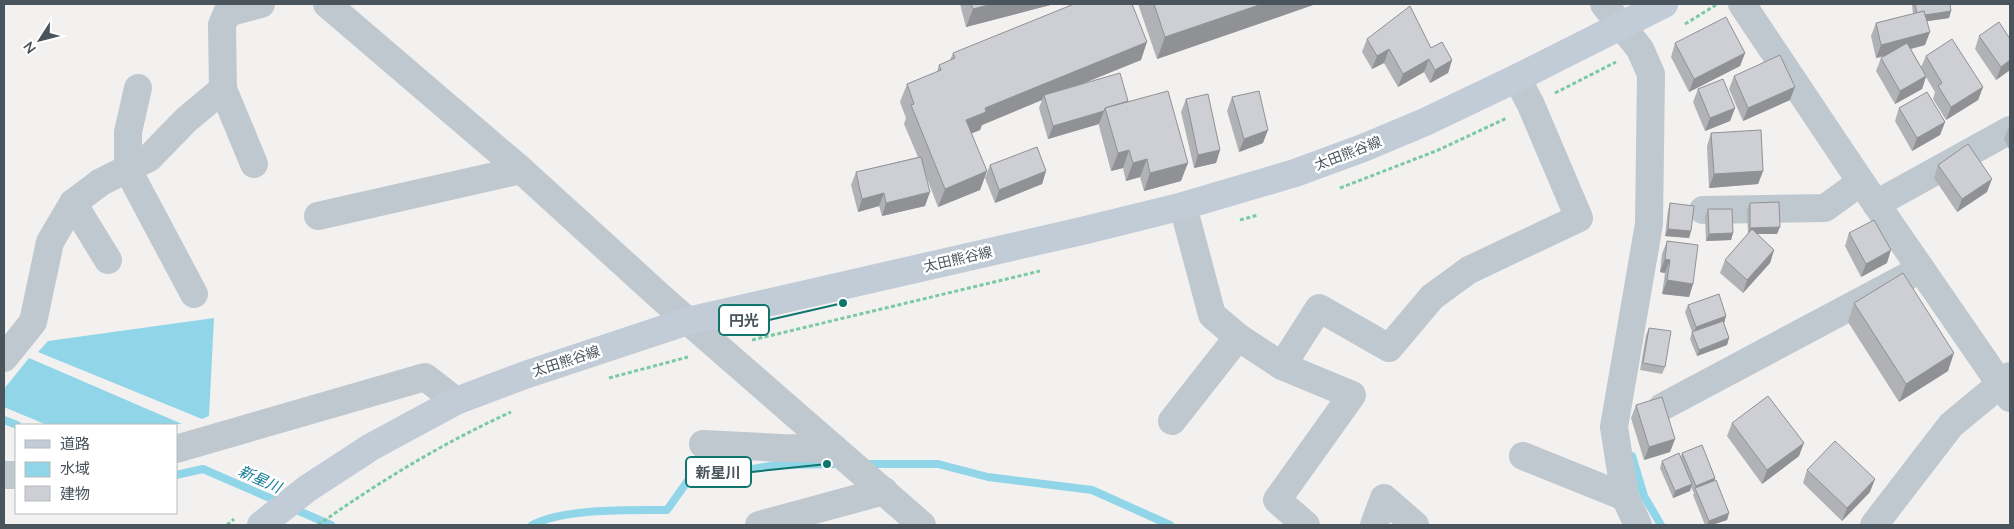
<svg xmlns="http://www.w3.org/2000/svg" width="2014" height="529" font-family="Mulish,'Noto Sans JP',sans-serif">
<rect width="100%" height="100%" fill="#f3f0f0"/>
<g fill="#90d6e8">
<polygon points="214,318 209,416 202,419 38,352 48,341"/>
<polygon points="29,358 182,424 47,425 4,407 4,389"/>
</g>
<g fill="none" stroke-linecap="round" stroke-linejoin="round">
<g stroke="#90d6e8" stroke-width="8">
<polyline points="4,420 17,425"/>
<polyline points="1632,456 1644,496 1661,525"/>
<polyline points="864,464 938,464 988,477 1092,490 1170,525"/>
<polyline points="176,475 203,469 279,502"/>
<polyline points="292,508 331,525"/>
<path d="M532,525C567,508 628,510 667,510L689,479L776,465L840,464"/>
</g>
<g stroke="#7bcaa3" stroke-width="3" stroke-dasharray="4 2.5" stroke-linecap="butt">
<polyline points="1685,24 1716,5"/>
<polyline points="1555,93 1616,62"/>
<polyline points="1340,188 1436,151 1507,118"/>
<polyline points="1240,220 1258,215"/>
<polyline points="752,340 1040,271"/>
<polyline points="609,378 688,357"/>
<polyline points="227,525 234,519"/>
<path d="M318,525C380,481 443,443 511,412"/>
</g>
<g stroke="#bfc8ce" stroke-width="28">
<polyline points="327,4 521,170 665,301 922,525"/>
<polyline points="1604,4 1640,49 1651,74 1649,224 1614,427 1625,497 1638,525"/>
<polyline points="138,88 128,132 128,170 194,294"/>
<polyline points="223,89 254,164"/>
<polyline points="73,203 108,260"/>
<polyline points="1876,204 2010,130"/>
<polyline points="1183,206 1212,315 1238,337 1282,366 1352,395 1277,500 1306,525"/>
<polyline points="1703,210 1825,208 1861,182"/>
<polyline points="318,216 521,170"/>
<polyline points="4,358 33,322 50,242 73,203 101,182 149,158 186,120 223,89 222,25 227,13 261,4"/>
<polyline points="1282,366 1319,308 1389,348 1432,297 1469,270 1579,218 1531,105 1517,78"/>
<polyline points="1662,407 1921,269"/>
<polyline points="1172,421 1238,337"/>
<polyline points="703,444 782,448 835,449"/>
<polyline points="176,449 425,377 456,401"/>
<polyline points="1523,456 1625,497"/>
<polyline points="4,475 16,475"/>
<polyline points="759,525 884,491"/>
<polyline points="1374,525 1384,498 1415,525"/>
<polyline points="1874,525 1951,425 2010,376"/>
</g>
<polyline stroke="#bfc8ce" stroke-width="28" points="1742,4 1861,182 2010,398"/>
<polyline stroke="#c2ccd6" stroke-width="28" points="261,525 308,488 371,447 456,401 525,375 688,321 1086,230 1183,206 1295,173 1363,148 1425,122 1517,78 1664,4"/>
</g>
<g fill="#b0b2b6">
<polygon points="960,4 1054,4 966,27"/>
<polygon points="1138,4 1313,4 1313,5 1157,59"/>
<polygon points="1912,4 1950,4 1951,11 1949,18 1927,21 1925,45 1911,49 1921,67 1926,56 1983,87 1978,100 1946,120 1933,99 1935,92 1926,77 1922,89 1895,104 1876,71 1881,58 1885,56 1876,58 1871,36 1876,23 1913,14 1912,5"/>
<polygon points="1979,36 2010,38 2010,70 1996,80 1975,49"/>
<polygon points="1367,39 1431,48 1452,60 1448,73 1430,83 1424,72 1398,87 1384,63 1372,69 1362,52"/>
<polygon points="1675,43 1745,53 1740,66 1689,92 1671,57"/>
<polygon points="953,53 1141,60 1079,85 1128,101 1181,181 1144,191 1140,177 1126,181 1123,168 1111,171 1099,126 1099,124 1048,139 1039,108 1042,100 982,125 980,130 971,134 987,171 980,190 938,207 926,176 925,206 882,216 879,206 858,212 851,185 856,172 918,157 904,124 906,118 900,102 907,84 937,72 939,65 950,60"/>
<polygon points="1734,76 1790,100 1743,121 1729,89"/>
<polygon points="1698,89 1735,108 1730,121 1705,131 1693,102"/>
<polygon points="1232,97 1263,143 1239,152 1227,111"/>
<polygon points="1186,99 1220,150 1216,163 1194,168 1181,112"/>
<polygon points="1899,108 1945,122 1940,135 1912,151 1895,121"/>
<polygon points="2010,125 2010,151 2004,139 2009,126"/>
<polygon points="1711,133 1763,171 1758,184 1709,188 1707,146"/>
<polygon points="990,165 1046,171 1042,184 995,203 985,178"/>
<polygon points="1938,165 1987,192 1957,212 1934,178"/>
<polygon points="1670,203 1691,231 1689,238 1665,236 1668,210"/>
<polygon points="1750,203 1777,234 1757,234 1774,250 1770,263 1743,293 1720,273 1725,260 1748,234 1747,210"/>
<polygon points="1708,209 1733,233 1731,240 1706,241 1705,216"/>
<polygon points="1849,233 1887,263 1861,277 1845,246"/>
<polygon points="1667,241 1693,284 1689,297 1662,294 1665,273 1660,272 1662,254"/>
<polygon points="1854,303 1948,371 1899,402 1848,322"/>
<polygon points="1688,305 1726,316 1724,323 1729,338 1727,345 1697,356 1690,339 1692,332 1685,312"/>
<polygon points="1649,328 1665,367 1662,374 1640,370 1646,335"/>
<polygon points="1636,405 1675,439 1670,452 1644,460 1631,418"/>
<polygon points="1732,423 1799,456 1762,484 1727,436"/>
<polygon points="1682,453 1715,478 1715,481 1729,513 1727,520 1712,525 1705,525 1693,495 1694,493 1691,487 1690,491 1673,498 1660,468 1662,461 1681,457"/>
<polygon points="1807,470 1870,492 1842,521 1803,483"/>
</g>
<g fill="#909194">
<polygon points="992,4 1054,4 966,27 973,9"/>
<polygon points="1262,4 1313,4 1313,5 1157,59 1165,37"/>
<polygon points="1951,11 1949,18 1915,23 1917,16"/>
<polygon points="1930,32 1925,45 1876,58 1881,45"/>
<polygon points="1147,42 1141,60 1045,99 1044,95 1042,100 982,125 980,130 959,138 966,120 985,108"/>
<polygon points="1389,49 1384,63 1372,69 1377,56"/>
<polygon points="1745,53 1740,66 1689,92 1694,79"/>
<polygon points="1429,59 1424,72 1398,87 1403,74"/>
<polygon points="1452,60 1448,73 1430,83 1435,70"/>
<polygon points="2010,60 2010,70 1996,80 2001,67"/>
<polygon points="1926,76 1922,89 1895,104 1900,91"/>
<polygon points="1795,87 1790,100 1743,121 1748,108"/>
<polygon points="1983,87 1978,100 1946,120 1951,107"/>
<polygon points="1735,108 1730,121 1705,131 1710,118"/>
<polygon points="1104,111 1099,124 1048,139 1053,126"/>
<polygon points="1945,122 1940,135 1912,151 1917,138"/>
<polygon points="1268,130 1263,143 1239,152 1244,139"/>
<polygon points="1129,150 1123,168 1111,171 1118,153"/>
<polygon points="1220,150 1216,163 1194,168 1198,155"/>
<polygon points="1147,159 1140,177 1126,181 1133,163"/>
<polygon points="1188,163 1181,181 1144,191 1150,173"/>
<polygon points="987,171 980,190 938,207 945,189"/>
<polygon points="1046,171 1042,184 995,203 999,190"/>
<polygon points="1763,171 1758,184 1709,188 1714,174"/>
<polygon points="1992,179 1987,192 1957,212 1962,199"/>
<polygon points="930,192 925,206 882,216 886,203"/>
<polygon points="884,193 879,206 858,212 862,199"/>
<polygon points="1780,227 1777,234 1748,234 1750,228"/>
<polygon points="1668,229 1691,231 1689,238 1665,236"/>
<polygon points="1733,233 1731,240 1706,241 1709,234"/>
<polygon points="1774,250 1770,263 1743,293 1747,280"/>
<polygon points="1891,250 1887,263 1861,277 1866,264"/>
<polygon points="1665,259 1670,260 1665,273 1660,272"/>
<polygon points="1667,280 1693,284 1689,297 1662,294"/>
<polygon points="1726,316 1724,323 1693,334 1696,327"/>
<polygon points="1729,338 1727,345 1697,356 1699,350"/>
<polygon points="1954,353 1948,371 1899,402 1906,384"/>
<polygon points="1675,439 1670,452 1644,460 1649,447"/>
<polygon points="1804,443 1799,456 1762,484 1767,470"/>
<polygon points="1715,478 1713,485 1695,488 1693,493 1696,486"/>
<polygon points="1875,479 1870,492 1842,521 1847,508"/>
<polygon points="1692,484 1690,491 1673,498 1675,491"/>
<polygon points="1729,513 1727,520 1712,525 1707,525 1709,521"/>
</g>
<g fill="#cdcfd4" stroke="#909194">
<polygon points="971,4 992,4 973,9"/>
<polygon points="1074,4 1132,4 1147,42 985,108 986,112 966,120 987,171 945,189 911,105 914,104 907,84 941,70 939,65 955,58 953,53"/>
<polygon points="1154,4 1262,4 1165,37"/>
<polygon points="1915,4 1950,4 1951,11 1925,15 1924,11 1917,13"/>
<polygon points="1410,6 1431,48 1442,42 1452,60 1435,70 1429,59 1403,74 1389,49 1377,56 1367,39"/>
<polygon points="1924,11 1930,32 1881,45 1876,23"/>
<polygon points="1726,17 1745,53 1694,79 1675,43"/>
<polygon points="1999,22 2010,39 2010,60 2001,67 1979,36"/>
<polygon points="1952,39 1983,87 1951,107 1938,86 1942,83 1926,56"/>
<polygon points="1907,43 1926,76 1900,91 1881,58"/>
<polygon points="1780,55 1795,87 1748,108 1734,76"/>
<polygon points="1120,73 1128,101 1105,108 1104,111 1053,126 1044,95"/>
<polygon points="1723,79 1735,108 1710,118 1698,89"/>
<polygon points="1168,91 1188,163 1150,173 1147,159 1133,163 1129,150 1118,153 1105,108"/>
<polygon points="1259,91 1268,130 1244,139 1232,97"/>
<polygon points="1927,92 1945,122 1917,138 1899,108"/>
<polygon points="1208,94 1220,150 1198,155 1186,99"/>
<polygon points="1761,130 1763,171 1714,174 1711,133"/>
<polygon points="1968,144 1992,179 1962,199 1938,165"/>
<polygon points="1037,147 1046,171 999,190 990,165"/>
<polygon points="921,157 930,192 886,203 884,193 862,199 856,172"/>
<polygon points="1779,202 1780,227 1750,228 1750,203"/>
<polygon points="1670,203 1694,206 1691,231 1668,229"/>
<polygon points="1708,209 1732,209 1733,233 1709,234"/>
<polygon points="1874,220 1891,250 1866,264 1849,233"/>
<polygon points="1752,229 1774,250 1747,280 1725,260"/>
<polygon points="1667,241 1698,245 1693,284 1667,280 1670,260 1665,259"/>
<polygon points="1903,273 1954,353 1906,384 1854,303"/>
<polygon points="1719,294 1726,316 1696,327 1688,305"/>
<polygon points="1723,321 1729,338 1699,350 1692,332"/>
<polygon points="1649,328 1671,331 1665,367 1643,363"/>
<polygon points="1768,396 1804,443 1767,470 1732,423"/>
<polygon points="1662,397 1675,439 1649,447 1636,405"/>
<polygon points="1835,441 1875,479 1847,508 1807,470"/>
<polygon points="1702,445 1715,478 1696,486 1682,453"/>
<polygon points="1679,453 1692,484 1675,491 1662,461"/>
<polygon points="1716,480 1729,513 1709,521 1695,488"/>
</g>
<g text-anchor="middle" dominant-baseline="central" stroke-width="5" stroke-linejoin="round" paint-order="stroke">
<g font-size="14" fill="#49545d" stroke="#fff">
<text transform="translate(1348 153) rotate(-21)">太田熊谷線</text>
<text transform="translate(958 259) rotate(-13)">太田熊谷線</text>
<text transform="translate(566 361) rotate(-18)">太田熊谷線</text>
</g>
<g font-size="15" font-style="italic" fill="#137b97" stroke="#fff">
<text transform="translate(260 479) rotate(24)">新星川</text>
</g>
</g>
<path fill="none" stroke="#0f766e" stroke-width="2" d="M843 303L769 320M827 464L751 472"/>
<g fill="#0f766e" stroke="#fff" stroke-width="2">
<circle cx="843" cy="303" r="5"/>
<circle cx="827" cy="464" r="5"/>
</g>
<g fill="#fff" stroke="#0f766e" stroke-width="2">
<rect x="719" y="305" width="50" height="30" rx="5"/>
<rect x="686" y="457" width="65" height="30" rx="5"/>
</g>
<g font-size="15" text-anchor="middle" font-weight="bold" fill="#49545d">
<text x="744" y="326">円光</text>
<text x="718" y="478">新星川</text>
</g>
<rect width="2014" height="529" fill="none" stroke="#49545d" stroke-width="10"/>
<rect x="15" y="424" width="162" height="90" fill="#ffffff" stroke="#b6bbbe"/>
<rect x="25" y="440" width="25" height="8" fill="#c2ccd6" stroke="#b6bbbe"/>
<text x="60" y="449" font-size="15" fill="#49545d">道路</text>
<rect x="25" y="462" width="25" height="15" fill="#90d6e8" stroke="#b6bbbe"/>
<text x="60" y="474" font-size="15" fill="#49545d">水域</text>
<rect x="25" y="486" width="25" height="15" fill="#cdcfd4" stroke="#b6bbbe"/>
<text x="60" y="499" font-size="15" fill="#49545d">建物</text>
<g transform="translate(40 40) rotate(234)" stroke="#ffffff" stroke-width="4" paint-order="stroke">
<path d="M0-4L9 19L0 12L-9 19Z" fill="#49545d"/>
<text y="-8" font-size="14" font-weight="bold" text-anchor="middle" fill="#49545d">N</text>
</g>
</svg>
